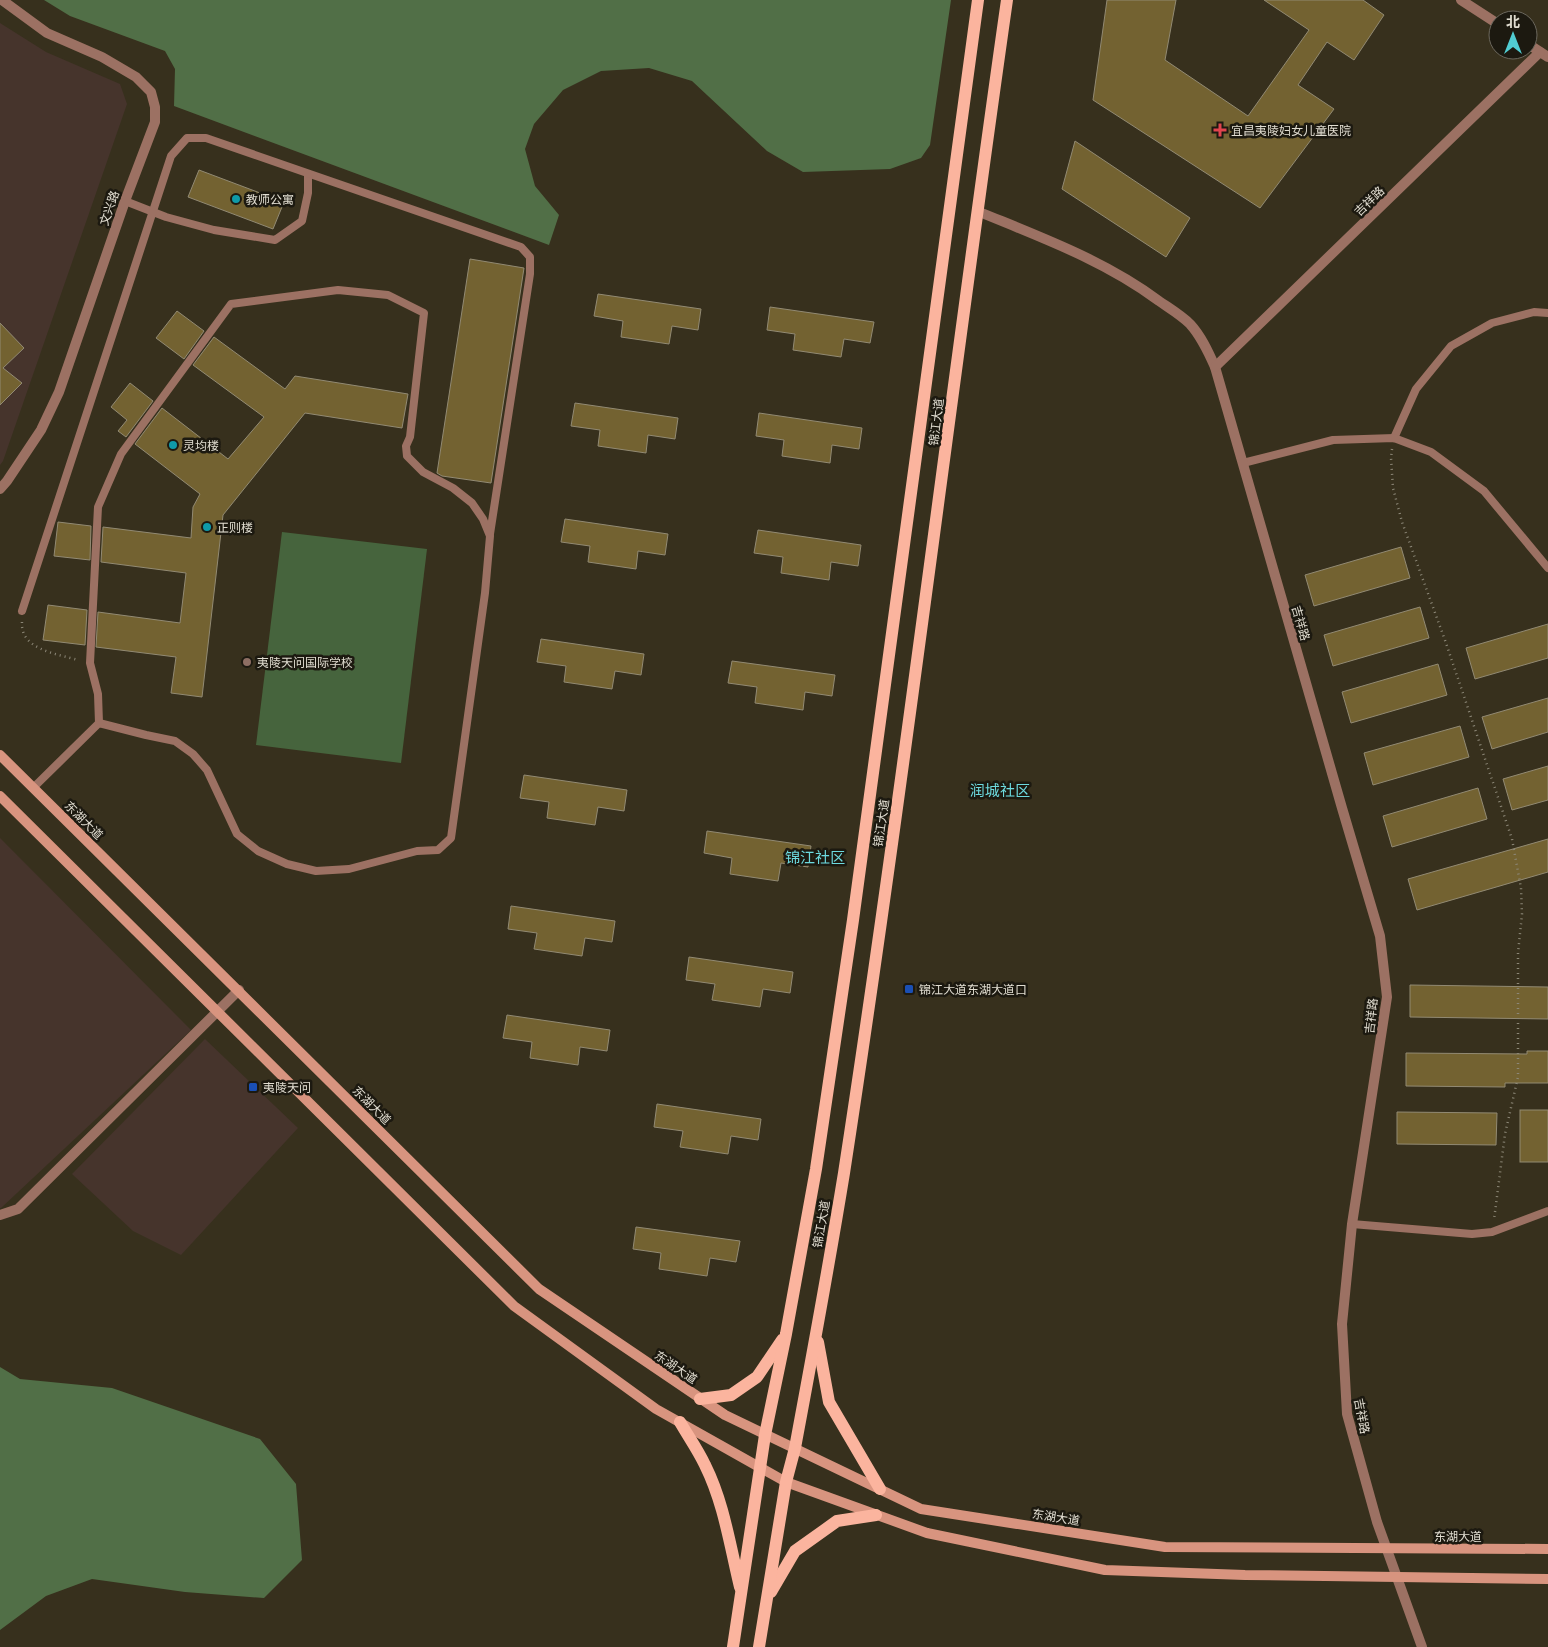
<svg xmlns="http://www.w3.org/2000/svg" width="1548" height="1647" font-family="'IBM Plex Sans','Noto Sans SC',sans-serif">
<rect width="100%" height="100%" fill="#37301d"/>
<g fill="#46342c">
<polygon points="0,23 46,52 120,84 127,104 3,461 0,465"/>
<polygon points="0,838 191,1030 1,1208 0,1208"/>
<polygon points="205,1039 298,1128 181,1255 133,1231 72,1174"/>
</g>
<polygon fill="#46643d" points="282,532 427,549 401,763 256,745"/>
<g fill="#516f47">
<polygon points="44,0 951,0 930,145 921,158 890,169 803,172 767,151 692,81 649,68 601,71 563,90 534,124 525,149 535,186 559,215 549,245 174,106 175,69 165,51 70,16"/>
<polygon points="0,1367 20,1379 112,1388 260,1439 296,1484 302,1560 264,1598 185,1592 92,1579 46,1596 0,1630"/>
</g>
<g fill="#736231" stroke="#928a73">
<polygon points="1107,0 1176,0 1165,60 1248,116 1309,30 1264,0 1363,0 1384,15 1354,60 1327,42 1298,85 1334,109 1260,208 1093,100"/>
<polygon points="1075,141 1190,218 1166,257 1062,189"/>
<polygon points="199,170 284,202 273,229 188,197"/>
<polygon points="470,259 524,268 491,483 442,476 437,473"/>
<polygon points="598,294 701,309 698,330 672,326 669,344 621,337 623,321 594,316"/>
<polygon points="770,307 874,322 870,343 844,339 841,357 793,350 795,334 767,330"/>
<polygon points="177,311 204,331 184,359 156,338"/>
<polygon points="0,323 24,348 3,368 22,383 0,405"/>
<polygon points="214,337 285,389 295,376 408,394 402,428 305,413 223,515 202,697 171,693 176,657 96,647 98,612 180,623 186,573 101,562 103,527 191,538 193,507 200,494 135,444 162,408 228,459 264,417 193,365"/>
<polygon points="130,383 153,401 126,437 118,431 127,420 111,407"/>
<polygon points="575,403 678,418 675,439 648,435 646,453 598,446 600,430 571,426"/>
<polygon points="759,413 862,428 859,449 832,445 830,463 782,456 784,440 756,436"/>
<polygon points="565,519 668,534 665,555 638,551 636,569 588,562 590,546 561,542"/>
<polygon points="58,522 91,526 90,560 54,556"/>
<polygon points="758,530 861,545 858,566 831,562 829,580 781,573 783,557 754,553"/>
<polygon points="1401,547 1410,578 1314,606 1305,575"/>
<polygon points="48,605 87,610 85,645 43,640"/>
<polygon points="1420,607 1429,638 1333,666 1324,635"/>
<polygon points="1548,624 1548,658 1475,679 1466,648"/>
<polygon points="541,639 644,654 641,675 615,671 612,689 564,682 566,666 537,662"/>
<polygon points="732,661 835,675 832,696 805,692 803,710 755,703 757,687 728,683"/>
<polygon points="1438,664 1447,695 1351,723 1342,692"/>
<polygon points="1548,698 1548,732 1492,749 1482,717"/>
<polygon points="1460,726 1469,757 1373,785 1364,753"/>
<polygon points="1548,766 1548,800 1512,810 1503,779"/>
<polygon points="524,775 627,790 624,811 598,807 595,825 547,818 549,802 520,798"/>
<polygon points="1478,788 1487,819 1392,847 1383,816"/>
<polygon points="707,831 811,846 808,867 781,863 778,881 730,874 732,858 704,853"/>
<polygon points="1548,839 1548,872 1417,910 1408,879"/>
<polygon points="511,906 615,921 612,942 585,938 582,956 534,949 537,933 508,929"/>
<polygon points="689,957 793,972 790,993 763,989 760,1007 712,1000 715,984 686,980"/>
<polygon points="1410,985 1548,987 1548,1019 1410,1017"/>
<polygon points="507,1015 610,1030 607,1051 580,1047 578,1065 530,1058 532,1042 503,1038"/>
<polygon points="1527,1051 1548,1051 1548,1083 1505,1083 1505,1087 1406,1086 1406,1053 1527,1054"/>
<polygon points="657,1104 761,1119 758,1140 731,1136 728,1154 680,1147 683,1131 654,1127"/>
<rect x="1520" y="1110" width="28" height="52"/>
<polygon points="1397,1112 1497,1113 1496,1145 1397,1144"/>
<polygon points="636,1227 740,1241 736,1262 710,1258 707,1276 659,1269 661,1253 633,1249"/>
</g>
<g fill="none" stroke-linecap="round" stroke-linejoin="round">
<g stroke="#8c8777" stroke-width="2.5" stroke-dasharray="1 4" stroke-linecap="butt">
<polyline points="1392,449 1391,458 1393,488 1402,522 1446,643 1512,839 1521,888 1522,914 1518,953 1518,1077 1505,1134 1494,1220"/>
<path d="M22,622C20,650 58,654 78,660"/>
</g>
<g stroke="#9c7163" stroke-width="8">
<polyline points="125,201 166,217 214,230 275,240 302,221 308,193 308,174"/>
<polyline points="1394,438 1416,389 1451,346 1492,323 1534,312 1548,313"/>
<polyline points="1243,463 1333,440 1394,438 1431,452 1484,491 1548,568"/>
<polyline points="22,611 171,156 187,138 206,138 521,247 530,257 530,274 490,534"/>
<polyline points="33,788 99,723 146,735 175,741 193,754 207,770 237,834 258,851 287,864 316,871 349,869 417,851 438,850 451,838 485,593 490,536 483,519 472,503 453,488 423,472 407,456 406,446 410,437 424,313 388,295 338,290 231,304 121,454 98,507 90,663 98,694 99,723"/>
<polyline points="1352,1224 1472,1234 1492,1232 1548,1211"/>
</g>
<g stroke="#9c7163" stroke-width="10">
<polyline points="1461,0 1498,24"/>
<polyline points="1528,44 1548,57"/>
<path d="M977,211C1040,237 1104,260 1159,301C1169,308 1181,315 1190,324C1201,336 1208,351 1215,367L1342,808L1380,936L1387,997L1352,1224L1342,1324L1347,1414L1377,1522L1422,1647"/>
<polyline points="1215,367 1540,52"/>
<polyline points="0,489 7,481 41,430 59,392 125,201 155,122 155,107 151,92 136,77 102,57 47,33 2,0"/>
<polyline points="0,1215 18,1209 239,990"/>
</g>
<g stroke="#d8947f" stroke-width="10">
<polyline points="0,755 539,1289 725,1415 921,1509 1165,1547 1548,1549"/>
<polyline points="0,796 514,1306 656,1409 786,1482 927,1533 1105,1570 1245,1575 1548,1579"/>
</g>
<g stroke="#fbb49e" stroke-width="12">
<polyline points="818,1342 829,1402 880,1489"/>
<polyline points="700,1399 731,1395 757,1377 782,1340"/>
<path d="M680,1422C688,1436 698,1450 705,1465C724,1503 730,1546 740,1587"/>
<polyline points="771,1592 795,1551 837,1521 876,1515"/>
<polyline points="733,1647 765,1435 786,1334 816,1169 853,920 978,0"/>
<path d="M759,1647L786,1482L795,1448C812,1357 829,1265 844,1173C904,783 951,391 1007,0"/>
</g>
</g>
<path fill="#e0444e" stroke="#1c1910" stroke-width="2" d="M1217.5 122.5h5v5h5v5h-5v5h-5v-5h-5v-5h5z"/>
<g fill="#0f9aa8" stroke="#1c1910" stroke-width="2">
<circle cx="236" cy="199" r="5"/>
<circle cx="173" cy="445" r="5"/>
<circle cx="207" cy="527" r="5"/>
</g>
<circle fill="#8d6e63" stroke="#1c1910" stroke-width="2" cx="247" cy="662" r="5"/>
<g fill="#1a4fb4" stroke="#1c1910" stroke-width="2">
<rect x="904" y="984" width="10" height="10" rx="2.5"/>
<rect x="248" y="1082" width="10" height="10" rx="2.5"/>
</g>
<g text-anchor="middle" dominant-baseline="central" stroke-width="5" stroke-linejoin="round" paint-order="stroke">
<g font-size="12" fill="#e1ddd1" stroke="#1c1910" text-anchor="start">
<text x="1231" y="130">宜昌夷陵妇女儿童医院</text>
<text x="246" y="199">教师公寓</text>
<text x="183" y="445">灵均楼</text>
<text x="217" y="527">正则楼</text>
<text x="257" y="662">夷陵天问国际学校</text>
<text x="919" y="989">锦江大道东湖大道口</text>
<text x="263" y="1087">夷陵天问</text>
</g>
<g font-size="12" fill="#e1ddd1" stroke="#1c1910">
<text transform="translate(1369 201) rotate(-44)">吉祥路</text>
<text transform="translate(109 208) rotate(-71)">文兴路</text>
<text transform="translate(936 422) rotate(-83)">锦江大道</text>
<text transform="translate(1301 623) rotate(74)">吉祥路</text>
<text transform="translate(84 820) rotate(45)">东湖大道</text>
<text transform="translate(881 823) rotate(-82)">锦江大道</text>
<text transform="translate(1371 1016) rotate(-84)">吉祥路</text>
<text transform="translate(372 1105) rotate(45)">东湖大道</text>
<text transform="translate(821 1224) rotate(-80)">锦江大道</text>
<text transform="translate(676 1367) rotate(34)">东湖大道</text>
<text transform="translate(1362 1416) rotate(79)">吉祥路</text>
<text transform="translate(1056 1517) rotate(9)">东湖大道</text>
<text x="1458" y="1536">东湖大道</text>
</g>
<g font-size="15" fill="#6ddadf" stroke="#1c1910">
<text x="1000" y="790">润城社区</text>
<text x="815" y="857">锦江社区</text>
</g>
</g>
<g transform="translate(1513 35)"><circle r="24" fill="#1c1910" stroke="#6b675d"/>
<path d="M0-4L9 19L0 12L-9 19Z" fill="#51ccd2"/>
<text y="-8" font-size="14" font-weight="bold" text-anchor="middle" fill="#e1ddd1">北</text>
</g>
</svg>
